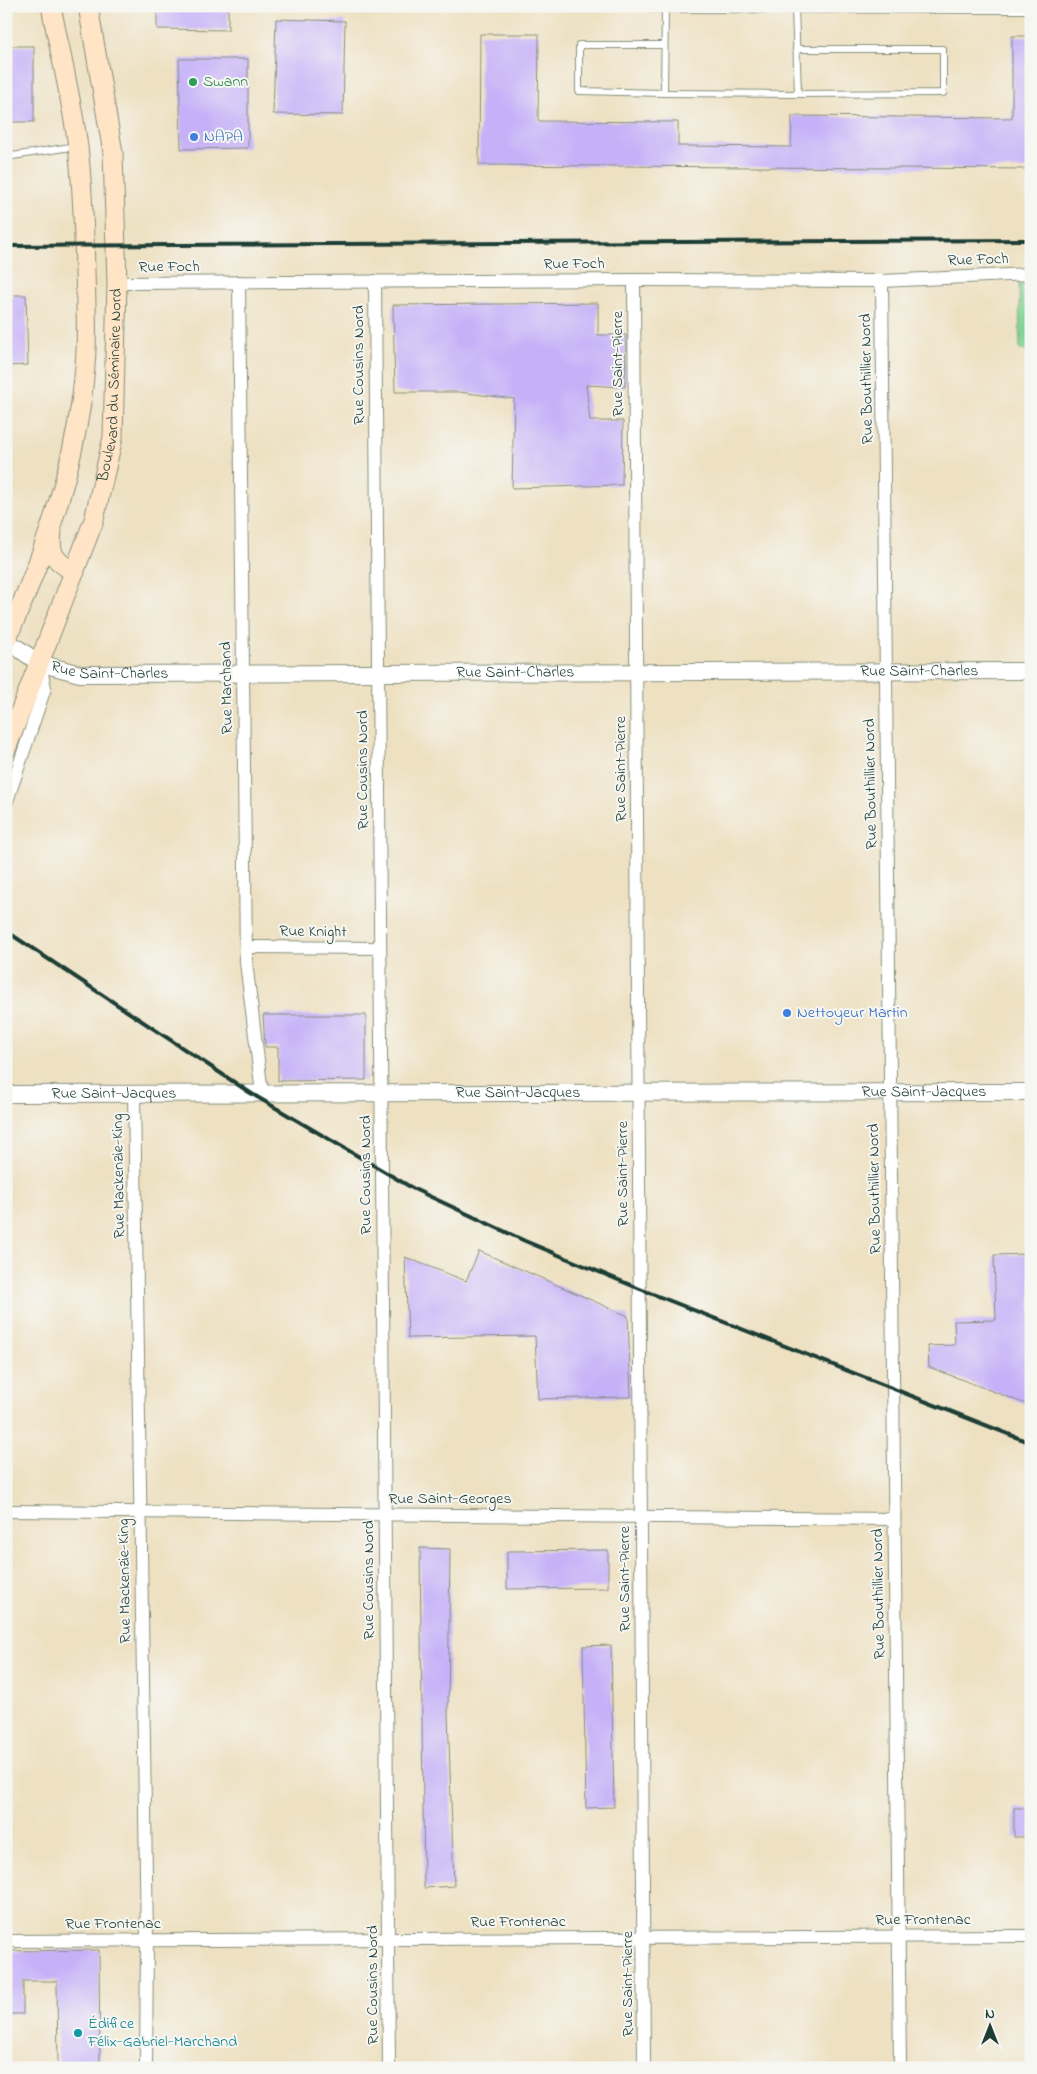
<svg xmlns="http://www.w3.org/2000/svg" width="1037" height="2074" font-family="'Indie Flower',sans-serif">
<rect width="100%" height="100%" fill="#f6f6f2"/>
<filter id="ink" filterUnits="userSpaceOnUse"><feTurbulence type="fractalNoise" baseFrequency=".02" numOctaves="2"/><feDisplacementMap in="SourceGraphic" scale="10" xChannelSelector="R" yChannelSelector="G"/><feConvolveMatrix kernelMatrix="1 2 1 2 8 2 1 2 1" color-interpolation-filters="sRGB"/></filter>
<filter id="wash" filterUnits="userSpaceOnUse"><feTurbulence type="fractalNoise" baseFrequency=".0096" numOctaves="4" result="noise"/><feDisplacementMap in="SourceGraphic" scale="20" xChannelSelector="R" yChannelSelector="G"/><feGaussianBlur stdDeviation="1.12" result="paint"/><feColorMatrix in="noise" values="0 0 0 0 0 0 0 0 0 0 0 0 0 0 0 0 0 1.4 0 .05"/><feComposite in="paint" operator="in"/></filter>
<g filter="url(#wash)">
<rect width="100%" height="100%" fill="#eee1c2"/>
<polygon fill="#81d394" stroke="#508864" points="1031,274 1031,351 1020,350 1019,275"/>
<g id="blocks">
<g fill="#c6b1f8">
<polygon points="157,6 228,6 228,30 157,29"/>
<polygon points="276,19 345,21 343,115 273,114"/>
<polygon points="480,34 539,34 538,121 678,122 678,146 791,147 792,116 1012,118 1012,36 1031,36 1031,169 479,165"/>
<rect x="6" y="46" width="28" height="76"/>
<polygon points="179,59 248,59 248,148 181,149"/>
<polygon points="6,295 26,295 28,365 6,366"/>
<polygon points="598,303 598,335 626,335 625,387 586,385 590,421 623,421 622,485 512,488 514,399 459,392 395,392 393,305"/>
<polygon points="263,1015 366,1015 366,1080 278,1081 278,1047 265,1047"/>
<polygon points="479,1251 628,1316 631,1397 538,1399 535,1336 408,1338 405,1257 466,1281"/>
<polygon points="1031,1254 1031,1406 929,1367 928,1346 955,1345 954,1321 996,1320 994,1255"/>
<polygon points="420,1548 450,1549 448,1713 454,1886 424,1888"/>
<polygon points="608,1550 608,1588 507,1589 507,1551"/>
<polygon points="611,1645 614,1807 586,1808 583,1646"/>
<rect x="1014" y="1808" width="17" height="29"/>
<polygon points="99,1950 100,2068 58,2068 57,1981 23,1981 23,2014 6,2014 6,1951"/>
</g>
</g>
</g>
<g filter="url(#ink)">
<use href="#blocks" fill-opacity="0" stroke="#868f7b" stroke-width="1"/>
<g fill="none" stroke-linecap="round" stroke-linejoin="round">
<g stroke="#868f7b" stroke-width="8">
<g id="service">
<polyline points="664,45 579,45 579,91 664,93 665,8"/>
<polyline points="796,49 943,49 943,93 798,94"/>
<polyline points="664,93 798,94 795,8"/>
<polyline points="6,157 77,146"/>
</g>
</g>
<g stroke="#868f7b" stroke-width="14">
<g id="minor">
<polyline points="653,6 1031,7"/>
<polyline points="634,280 644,2068"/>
<polyline points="375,281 389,2068"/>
<polyline points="882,281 900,2068"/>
<polyline points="239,282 246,962 262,1093"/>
<polyline points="117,283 634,280 882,281 1031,274"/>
<polyline points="6,804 45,688 40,664"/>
<polyline points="246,947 380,948"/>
<polyline points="134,1094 147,1940 146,2068"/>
<polyline points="6,1511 894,1519"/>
<polyline points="6,1941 1031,1936"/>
</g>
</g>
<g stroke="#868f7b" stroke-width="18">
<g id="tertiary">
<path id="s1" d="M6,640L39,663L80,674L1031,671"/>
<path id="s2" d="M6,1094L1031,1092"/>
</g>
</g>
<g stroke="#868f7b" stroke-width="21">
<g id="secondary">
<path d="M52,531C49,554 54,561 75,572"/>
<path d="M6,640C42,560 76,465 84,377C88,342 86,307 85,271C84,230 83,188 78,147C72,100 60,53 51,6"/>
<path id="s3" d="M6,749L94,520L113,437L117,283L113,153L88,6"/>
</g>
</g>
<use href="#service" stroke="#fff" stroke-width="6"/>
<use href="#minor" stroke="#fff" stroke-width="12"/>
<use href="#tertiary" stroke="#fff" stroke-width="16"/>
<use href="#secondary" stroke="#ffe4c6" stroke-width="19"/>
<g stroke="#1f3d34" stroke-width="4">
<polyline points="6,246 1031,240"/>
<polyline points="6,931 252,1094 414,1189 525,1241 640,1289 1031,1443"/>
</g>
</g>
</g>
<circle fill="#2e9e5b" stroke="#f6f6f2" stroke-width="2" cx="193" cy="82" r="5"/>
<g fill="#3f7fe0" stroke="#f6f6f2" stroke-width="2">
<circle cx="194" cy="137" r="5"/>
<circle cx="787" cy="1013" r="5"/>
</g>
<circle fill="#0f9aa8" stroke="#f6f6f2" stroke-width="2" cx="78" cy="2033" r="5"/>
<g text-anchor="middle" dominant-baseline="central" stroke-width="4" stroke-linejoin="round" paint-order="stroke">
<g font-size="16" fill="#27864d" stroke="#f6f6f2" text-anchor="start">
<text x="203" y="82">Swann</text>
</g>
<g font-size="16" fill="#366cbe" stroke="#f6f6f2" text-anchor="start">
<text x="204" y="137">NAPA</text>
<text x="797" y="1013">Nettoyeur Martin</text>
</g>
<g font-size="16" fill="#1f3d34" stroke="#f6f6f2">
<text transform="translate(978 260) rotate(-2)">Rue Foch</text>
<text x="574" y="264">Rue Foch</text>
<text x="169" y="267">Rue Foch</text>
<text transform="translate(618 364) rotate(-90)">Rue Saint-Pierre</text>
<text transform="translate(359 365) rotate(-90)">Rue Cousins Nord</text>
<text transform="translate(867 379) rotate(-91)">Rue Bouthillier Nord</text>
<text stroke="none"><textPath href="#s3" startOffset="382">Boulevard du Séminaire Nord</textPath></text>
<text stroke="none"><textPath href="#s1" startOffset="112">Rue Saint-Charles</textPath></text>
<text stroke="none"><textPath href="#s1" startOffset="922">Rue Saint-Charles</textPath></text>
<text stroke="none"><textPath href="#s1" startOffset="518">Rue Saint-Charles</textPath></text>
<text transform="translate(227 688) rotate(-91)">Rue Marchand</text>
<text transform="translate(621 769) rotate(-90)">Rue Saint-Pierre</text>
<text transform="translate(363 770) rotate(-90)">Rue Cousins Nord</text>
<text transform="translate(871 784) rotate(-91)">Rue Bouthillier Nord</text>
<text transform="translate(313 932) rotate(1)">Rue Knight</text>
<text stroke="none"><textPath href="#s2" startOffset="918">Rue Saint-Jacques</textPath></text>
<text stroke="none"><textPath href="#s2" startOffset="512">Rue Saint-Jacques</textPath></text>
<text stroke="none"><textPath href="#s2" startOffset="108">Rue Saint-Jacques</textPath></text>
<text transform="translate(623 1174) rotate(-90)">Rue Saint-Pierre</text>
<text transform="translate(366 1175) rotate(-90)">Rue Cousins Nord</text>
<text transform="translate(119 1176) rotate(-91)">Rue Mackenzie-King</text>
<text transform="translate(875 1189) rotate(-91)">Rue Bouthillier Nord</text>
<text x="450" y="1499">Rue Saint-Georges</text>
<text transform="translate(625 1579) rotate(-90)">Rue Saint-Pierre</text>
<text transform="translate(369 1580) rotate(-90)">Rue Cousins Nord</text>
<text transform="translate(125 1581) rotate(-91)">Rue Mackenzie-King</text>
<text transform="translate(879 1594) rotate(-91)">Rue Bouthillier Nord</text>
<text x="923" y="1920">Rue Frontenac</text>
<text x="518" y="1922">Rue Frontenac</text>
<text x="113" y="1924">Rue Frontenac</text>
<text transform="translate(628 1984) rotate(-90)">Rue Saint-Pierre</text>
<text transform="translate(373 1985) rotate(-90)">Rue Cousins Nord</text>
</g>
<g font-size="16" fill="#0d838f" stroke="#f6f6f2" text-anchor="start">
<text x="88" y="2024">Édifice<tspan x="88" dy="18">Félix-Gabriel-Marchand</tspan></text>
</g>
</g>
<rect width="1037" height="2074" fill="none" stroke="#f6f6f2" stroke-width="25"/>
<g transform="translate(990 2026)" stroke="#f6f6f2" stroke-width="4" paint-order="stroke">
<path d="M0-4L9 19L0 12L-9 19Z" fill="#1f3d34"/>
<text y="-8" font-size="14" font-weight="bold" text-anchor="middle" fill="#1f3d34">N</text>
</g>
</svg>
